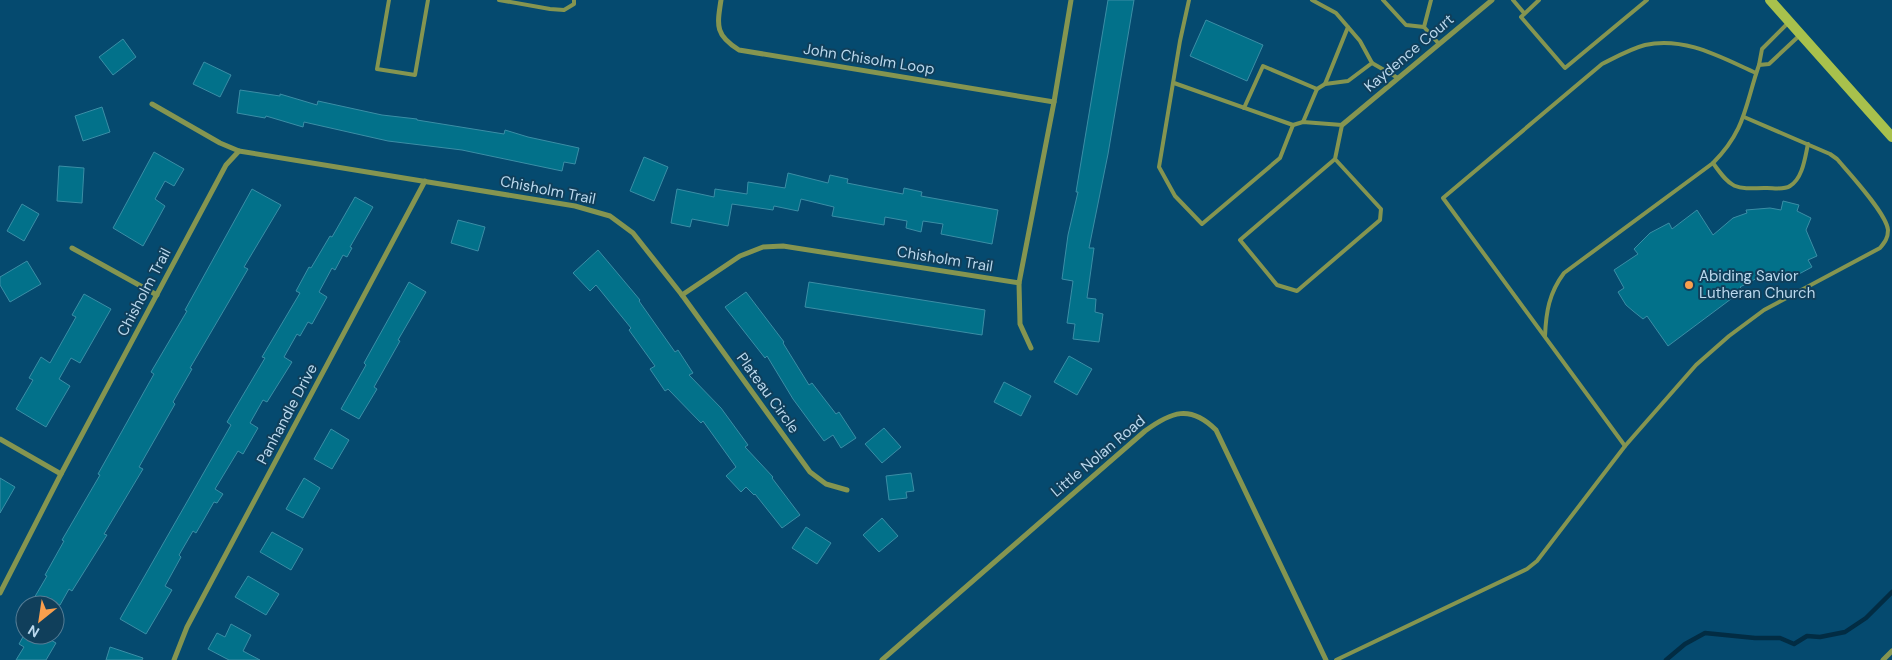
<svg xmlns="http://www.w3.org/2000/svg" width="1892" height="660" font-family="'DM Sans',sans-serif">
<rect width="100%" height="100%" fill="#054a6f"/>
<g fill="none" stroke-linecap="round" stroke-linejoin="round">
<polyline stroke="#022c43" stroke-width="4.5" points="1666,660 1685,644 1705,633 1755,638 1780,638 1794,644 1807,636 1820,637 1845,632 1866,618 1892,592"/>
</g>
<g fill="#02718a" stroke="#3b8ea6">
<polygon points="1108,0 1134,0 1108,154 1089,248 1094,248 1087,298 1096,299 1095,312 1103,314 1099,342 1073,339 1075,324 1067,323 1073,281 1062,279 1068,235 1078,192 1076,192"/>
<polygon points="1206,20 1263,45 1247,81 1190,56"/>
<polygon points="123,39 136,57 113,75 99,57"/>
<polygon points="204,62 231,75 220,97 193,84"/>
<polygon points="240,90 280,96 280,94 317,105 318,101 382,115 417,119 417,120 504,134 505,130 528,137 579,148 575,164 564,162 562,171 462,150 388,141 304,122 303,127 266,116 265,118 237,113"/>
<polygon points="102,107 110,132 83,141 75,116"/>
<polygon points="154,152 184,169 174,186 165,181 155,199 165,206 143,246 113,228"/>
<polygon points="644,157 668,167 654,201 630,191"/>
<polygon points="59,166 84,168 82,203 57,201"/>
<polygon points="788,173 828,183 830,175 848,179 847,183 903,194 904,188 922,192 921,196 998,210 992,244 941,234 943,224 923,221 921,232 906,228 907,221 885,217 884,225 832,216 834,207 801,199 798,211 774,206 773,210 732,204 728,226 692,219 690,227 671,223 677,189 714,197 715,189 747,194 748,182 785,188"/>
<polygon points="252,189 281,205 244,267 248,269 190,368 192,369 173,402 175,404 139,467 143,469 104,534 107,535 72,591 69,589 60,605 30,605 47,576 45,575 64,541 62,540 100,475 98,474 154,374 151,372 187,311 185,310"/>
<polygon points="355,197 373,207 350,247 352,248 347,257 343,255 335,270 332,268 319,292 327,297 312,324 308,322 300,336 297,334 284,357 292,362 267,402 263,400 250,423 258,428 243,454 238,451 215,489 223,494 217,503 214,502 196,533 193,531 179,555 181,557 165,586 172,590 146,634 120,619 231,425 227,422 265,358 262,357 300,293 296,291 309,267 311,268 330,236 332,237"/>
<polygon points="1783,201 1799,205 1797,211 1811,218 1806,230 1817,256 1808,260 1812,267 1786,281 1783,274 1773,279 1769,272 1740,287 1743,290 1668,346 1647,316 1643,319 1633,311 1626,305 1618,292 1624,288 1614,270 1638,254 1634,249 1650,233 1669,223 1672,229 1697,210 1713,235 1733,218 1747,213 1746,210 1770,208 1781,210"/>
<polygon points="22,204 39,214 24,241 7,231"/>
<polygon points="458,220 485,227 478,251 451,243"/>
<polygon points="598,250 640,300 639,301 675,352 678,350 693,373 689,375 721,408 748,445 745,447 773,477 772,478 800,515 782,528 755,494 754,495 746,487 741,492 726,476 736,467 703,421 701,423 668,389 665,391 650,369 655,366 629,330 631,328 596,285 590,291 573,273"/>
<polygon points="27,261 41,284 10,302 0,285 0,277"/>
<polygon points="409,282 426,292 398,340 400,341 374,387 377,389 359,419 341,409 366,365 364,363"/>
<polygon points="809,282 985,310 982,335 805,307"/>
<polygon points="746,292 784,342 783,343 809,385 812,383 836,414 839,412 856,438 841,448 833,435 824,441 793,399 767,356 765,358 725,307"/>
<polygon points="84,294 111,309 80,363 71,358 59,379 70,386 46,427 16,409 33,380 29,378 41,357 50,363 76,317 72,315"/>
<polygon points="1069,356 1092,369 1077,395 1054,382"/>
<polygon points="1004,382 1031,396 1021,416 994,402"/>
<polygon points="884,428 901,447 882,463 865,444"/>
<polygon points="331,429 349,440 332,469 314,459"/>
<polygon points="911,473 914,491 906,492 907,498 889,500 886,476"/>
<polygon points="0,478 15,487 0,513"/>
<polygon points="304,478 320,488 303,518 286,509"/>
<polygon points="882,518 898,536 879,552 863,535"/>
<polygon points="806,527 831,543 817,564 792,548"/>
<polygon points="272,532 303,549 291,570 260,552"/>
<polygon points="248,576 279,594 266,615 235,597"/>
<polygon points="231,624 251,635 243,651 260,660 229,660 208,649 217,633 225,637"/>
<polygon points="24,635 42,635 56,643 46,660 16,660 24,647 19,644"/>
<polygon points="110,647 143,658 142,660 106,660"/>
</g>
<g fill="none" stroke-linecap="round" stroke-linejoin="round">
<g stroke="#859550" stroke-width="4">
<polyline points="389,0 377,69 415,75 428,0"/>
<polyline points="499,0 550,9 564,10 574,4 574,0"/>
<polyline points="1189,0 1180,41 1159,167 1175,196 1202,224 1280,158 1293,125 1303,122 1342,125 1335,159 1381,209 1380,220 1297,291 1277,285 1240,240 1335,159"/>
<polyline points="1383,0 1406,25 1424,27 1439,44"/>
<polyline points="1513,0 1524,13"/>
<polyline points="1539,0 1521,17 1565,68 1647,0"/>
<polyline points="1788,23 1762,49 1759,65 1769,64 1800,35"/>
<polyline points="1424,27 1431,0"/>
<polyline points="1372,63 1398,78"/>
<polyline points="1174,83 1293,125"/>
<polyline points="1325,84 1348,27"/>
<polyline points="1244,108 1263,66 1317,89"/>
<polyline points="1303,122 1317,89 1325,84 1348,81 1372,63 1360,41 1336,13 1312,0"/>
<path d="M1713,163C1732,190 1735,189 1767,188C1774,188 1784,190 1790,186C1803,178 1805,157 1808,144"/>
<path d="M1545,336C1546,312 1549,293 1564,273L1713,163C1746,130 1745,105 1759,65"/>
<path d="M1625,446L1443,198L1602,64C1616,57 1630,49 1645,45C1685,36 1722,58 1756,73"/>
<path d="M1336,660L1527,569L1537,561L1625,446L1696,365L1729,336L1764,310L1880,248C1885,242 1888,238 1888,230C1887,214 1849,173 1837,159L1830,154L1744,117"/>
</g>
<g stroke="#859550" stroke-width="5">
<path d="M721,0C717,26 715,35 739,50L1054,102"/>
<polyline points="152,104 220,143 239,151"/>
<polyline points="1342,125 1492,0"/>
<polyline points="72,248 157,295"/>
<polyline points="682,295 740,256 763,247 783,246 1019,283"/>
<polyline points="1031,348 1020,324 1019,283 1054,102 1071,0"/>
<polyline points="0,439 61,474"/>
<polyline points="0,593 61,474 226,165 239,151 575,206 610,216 633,233 682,295 810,472 826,484 847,490"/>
<polyline points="174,660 187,627 425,181"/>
<path d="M882,660L1145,431C1171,412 1190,404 1216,430L1326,660"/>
<polyline points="1883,660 1892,651"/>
</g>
<polyline stroke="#a8c14c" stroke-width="10" points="1770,0 1892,137"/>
</g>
<circle fill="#f99f4d" stroke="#103f5b" stroke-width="2" cx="1689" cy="285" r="5"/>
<g text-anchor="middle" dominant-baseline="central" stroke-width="4" stroke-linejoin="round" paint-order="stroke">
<g font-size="15" fill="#bad8ed" stroke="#103f5b">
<text transform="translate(1409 53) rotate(-40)">Kaydence Court</text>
<text transform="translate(869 59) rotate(9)">John Chisolm Loop</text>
<text transform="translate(548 190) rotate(11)">Chisholm Trail</text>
<text transform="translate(945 259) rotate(9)">Chisholm Trail</text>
<text transform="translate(144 292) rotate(-62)">Chisholm Trail</text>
<text transform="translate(768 393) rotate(54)">Plateau Circle</text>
<text transform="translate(287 414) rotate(-62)">Panhandle Drive</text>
<text transform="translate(1098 456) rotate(-40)">Little Nolan Road</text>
</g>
<g font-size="15" fill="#bad8ed" stroke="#103f5b" text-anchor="start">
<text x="1699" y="276">Abiding Savior<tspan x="1699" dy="17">Lutheran Church</tspan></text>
</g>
</g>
<g transform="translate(40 620) rotate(210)"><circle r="24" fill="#103f5b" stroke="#547c95"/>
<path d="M0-4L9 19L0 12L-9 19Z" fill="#f99f4d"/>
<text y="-8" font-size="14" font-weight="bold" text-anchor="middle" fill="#bad8ed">N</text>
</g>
</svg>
